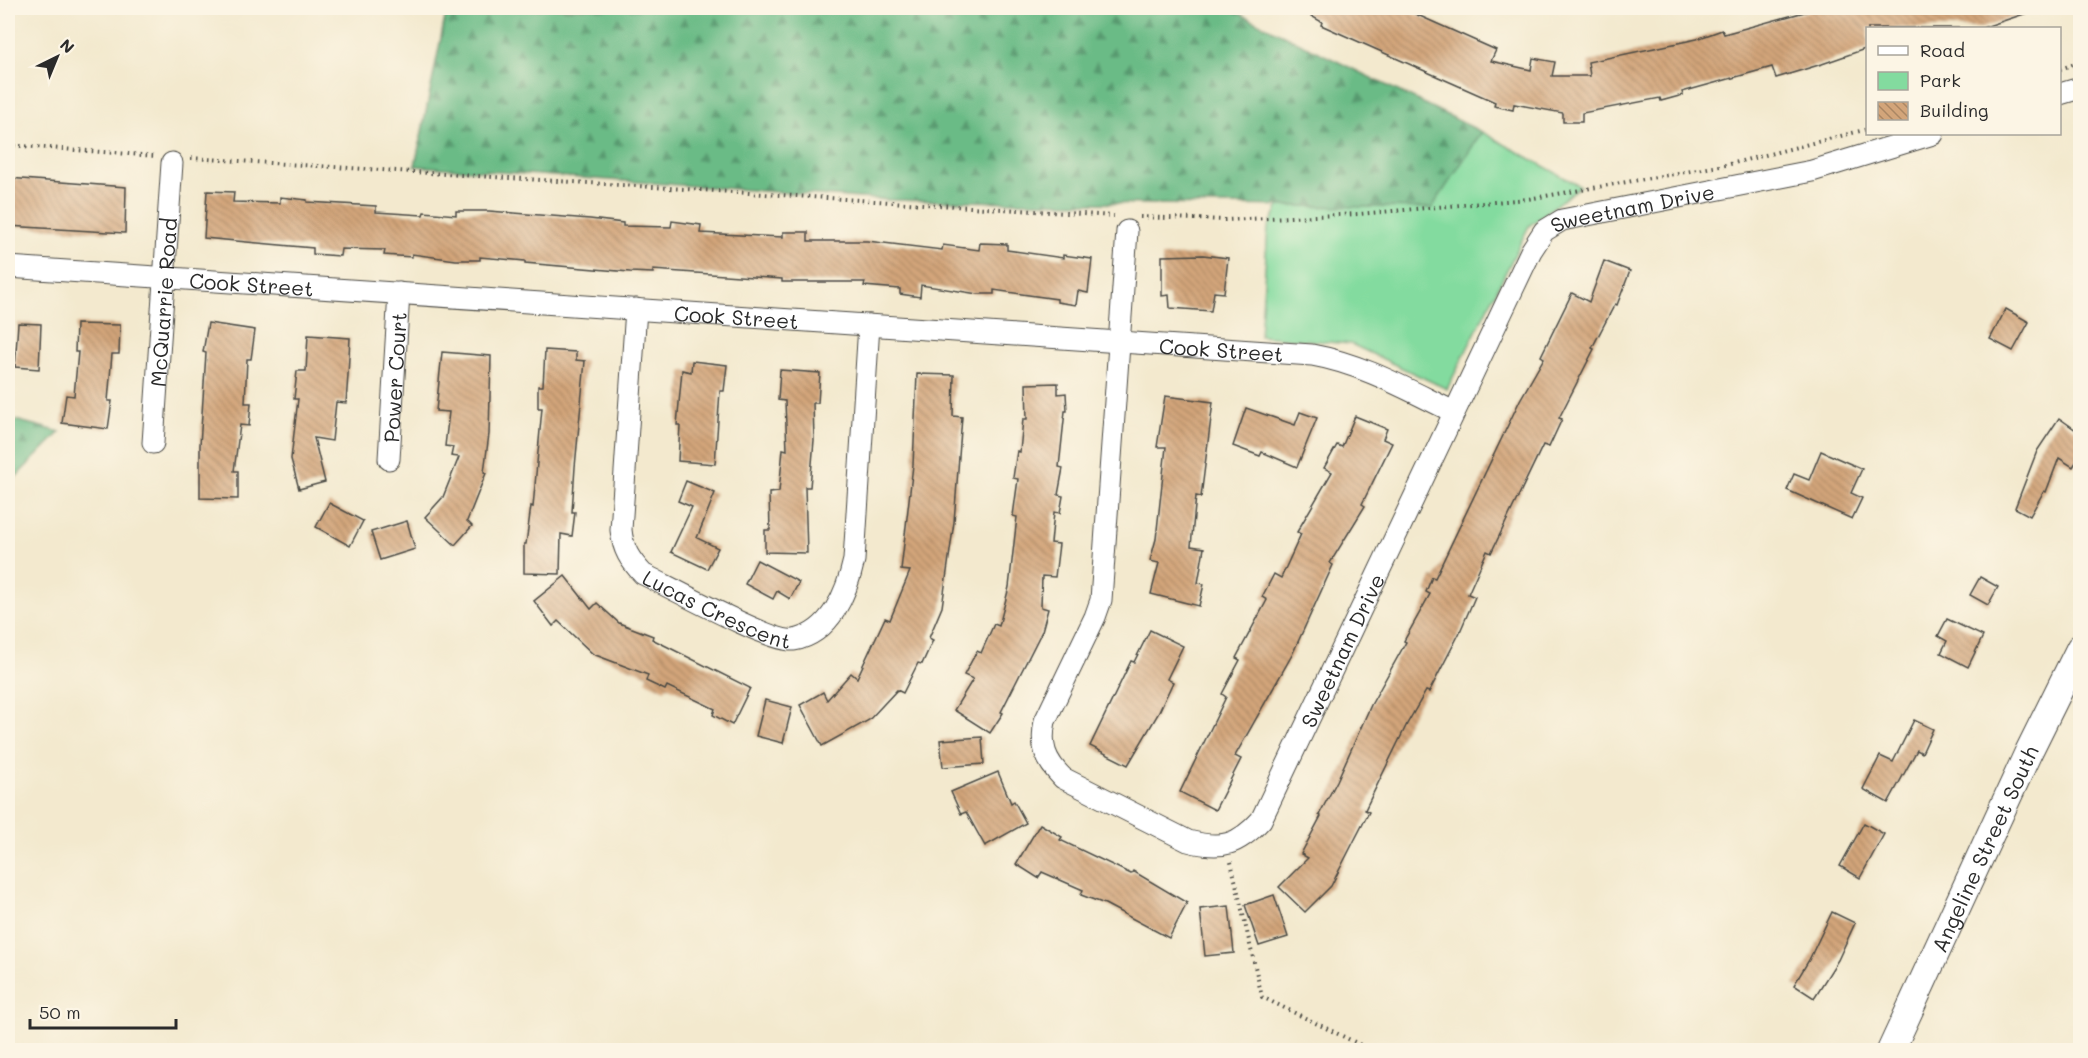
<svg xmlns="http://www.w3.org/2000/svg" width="2088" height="1058" font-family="Mali,sans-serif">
<defs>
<pattern id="forest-firs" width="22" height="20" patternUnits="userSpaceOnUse" patternTransform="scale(1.5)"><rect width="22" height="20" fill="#6abb86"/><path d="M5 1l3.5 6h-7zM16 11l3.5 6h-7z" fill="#57986e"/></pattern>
<pattern id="building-back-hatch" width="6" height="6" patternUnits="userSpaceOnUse" patternTransform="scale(1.5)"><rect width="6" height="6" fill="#d3a57a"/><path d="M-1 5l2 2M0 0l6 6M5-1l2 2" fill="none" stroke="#ab8764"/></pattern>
</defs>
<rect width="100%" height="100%" fill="#fcf5e5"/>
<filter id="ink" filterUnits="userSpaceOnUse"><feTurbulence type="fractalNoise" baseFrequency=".0167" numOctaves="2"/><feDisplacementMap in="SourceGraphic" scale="12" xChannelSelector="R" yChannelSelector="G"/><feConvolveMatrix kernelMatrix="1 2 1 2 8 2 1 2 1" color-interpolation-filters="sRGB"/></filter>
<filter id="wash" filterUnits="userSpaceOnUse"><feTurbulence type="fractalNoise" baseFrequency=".008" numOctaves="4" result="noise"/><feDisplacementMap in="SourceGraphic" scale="24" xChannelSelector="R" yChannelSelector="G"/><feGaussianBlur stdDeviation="1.35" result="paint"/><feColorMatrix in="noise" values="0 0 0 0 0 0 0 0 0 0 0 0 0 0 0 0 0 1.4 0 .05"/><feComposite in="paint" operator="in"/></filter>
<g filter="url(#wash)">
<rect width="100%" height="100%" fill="#f3e9ce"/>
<g fill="url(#forest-firs)" stroke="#4a7358" stroke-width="1.5">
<polygon points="447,8 1228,8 1482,132 1432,208 888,200 415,166"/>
<polygon points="8,418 60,432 8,485"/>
</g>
<polygon fill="#83db9f" stroke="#578365" stroke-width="1.5" points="1482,132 1580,186 1529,226 1447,389 1351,344 1260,336 1268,228 1279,206 1432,208"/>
<g id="blocks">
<g fill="url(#building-back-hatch)">
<polygon points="1297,8 1402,8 1496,50 1491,61 1531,70 1533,58 1555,62 1552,76 1590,76 1588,62 1697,39 1722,30 1724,34 1819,8 2035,8 2036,10 1982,28 1868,28 1868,48 1822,64 1776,78 1772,67 1682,92 1683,95 1661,101 1660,98 1582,113 1582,122 1563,122 1563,113 1514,104 1513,110 1494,106 1495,102 1321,25 1322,22"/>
<polygon points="8,178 126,187 125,233 8,226"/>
<polygon points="207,191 234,192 233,202 280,203 280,197 307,200 307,202 376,206 376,212 423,215 424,212 456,215 456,211 489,211 590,219 623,223 623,226 671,227 672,221 701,225 700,233 783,237 783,232 808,232 808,241 867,241 942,250 943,245 979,250 980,243 1007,244 1007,250 1063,258 1063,255 1092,259 1088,293 1078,291 1076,305 1057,302 1057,299 994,290 994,294 978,294 921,285 920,297 900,294 900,289 864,286 865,282 782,282 782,279 653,270 653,273 630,272 525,263 525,261 480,257 480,260 456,260 412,254 412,257 384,255 385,250 341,249 340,256 313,254 313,248 204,238"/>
<polygon points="1203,255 1228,258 1224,293 1214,292 1211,311 1170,308 1169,295 1162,296 1162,256"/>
<polygon points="1604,261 1630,271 1617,305 1615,304 1592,348 1594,349 1559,418 1562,419 1549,447 1543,445 1491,553 1487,551 1468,594 1475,597 1459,634 1429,692 1426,691 1407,724 1365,810 1369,812 1352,845 1331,886 1305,912 1279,887 1308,858 1301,854 1321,816 1319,815 1337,781 1371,705 1406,642 1404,641 1430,594 1426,592 1432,577 1435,578 1520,400 1544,358 1541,356 1572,293 1589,302"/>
<polygon points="2006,309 2029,322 2013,351 1990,339"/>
<polygon points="18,323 41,324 39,369 15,367"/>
<polygon points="208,323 255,330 251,359 247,359 245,403 251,403 249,426 240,425 234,471 238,471 238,499 200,498 200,445 206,353 203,352"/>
<polygon points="76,324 120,325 119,354 112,354 108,401 112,401 108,429 62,423 66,395 74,396 78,352 75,352"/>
<polygon points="308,335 350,338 348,375 346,403 336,402 332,441 314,438 325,482 299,489 291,459 298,399 294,399 297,371 306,371"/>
<polygon points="545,350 576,352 576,360 585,361 575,467 572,512 575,512 572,536 561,534 560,574 524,573 524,544 526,544 531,506 533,507 542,408 538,408 538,386 543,386"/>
<polygon points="442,352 491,356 489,434 484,472 486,473 467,521 472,526 455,545 425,517 443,497 459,457 451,456 453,447 445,446 449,412 436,411"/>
<polygon points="692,361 727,365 724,391 720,391 715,464 678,461 680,425 677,425 682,370 691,372"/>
<polygon points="780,370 820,373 818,403 813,403 814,440 810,487 805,487 807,553 765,552 765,530 770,530 769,493 779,492 783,449 787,450 785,401 778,400"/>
<polygon points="917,374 954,375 953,416 962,417 954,522 942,607 929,638 933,640 922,664 918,663 903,693 897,690 869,720 822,746 800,705 823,692 827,700 851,673 857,678 885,618 890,620 910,571 901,570 913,465"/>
<polygon points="1058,383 1058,394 1066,393 1067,411 1065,411 1059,467 1063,468 1058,495 1063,496 1060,513 1054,512 1051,543 1059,544 1055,577 1042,576 1041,607 1048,609 1042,631 1001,712 1003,713 990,733 954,710 973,679 964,675 977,651 981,653 994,624 999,626 1009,587 1017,517 1013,516 1018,479 1013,478 1017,451 1020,452 1023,419 1027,419 1026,384"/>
<polygon points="1165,396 1213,402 1201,497 1196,496 1191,546 1204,548 1198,583 1204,584 1199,606 1151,594 1159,563 1150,561 1156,539 1166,447 1157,447"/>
<polygon points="1246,408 1295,425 1300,412 1317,418 1297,467 1262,452 1260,456 1233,446"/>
<polygon points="1355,416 1387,429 1383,439 1392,443 1362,504 1365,506 1330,563 1333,565 1292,655 1235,756 1241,759 1215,810 1180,792 1226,697 1222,694 1240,660 1236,658 1267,600 1262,597 1274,574 1281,578 1301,534 1297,532 1332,472 1324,468 1337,445 1342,447"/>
<polygon points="2059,418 2080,433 2080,456 2073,467 2059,458 2046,492 2044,491 2030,516 2015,508 2037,451"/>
<polygon points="1821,451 1862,469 1851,493 1862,498 1852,519 1787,490 1794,474 1809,480"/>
<polygon points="686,481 715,493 697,538 718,548 707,569 671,552 692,507 678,501"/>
<polygon points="329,503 363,521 350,546 316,527"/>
<polygon points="407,521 415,549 380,560 371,532"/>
<polygon points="757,560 799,582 790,599 777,591 773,599 745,584"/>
<polygon points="565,576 591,609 597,603 619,623 653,636 652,639 750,688 732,725 713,715 715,709 667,686 665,690 646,681 648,675 593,654 558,621 553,626 534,601"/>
<polygon points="1980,577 1998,587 1988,605 1970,595"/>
<polygon points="1947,619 1983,636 1968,667 1941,653 1947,641 1938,636"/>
<polygon points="1150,630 1183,646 1167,679 1173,682 1158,714 1128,765 1090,746 1131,661 1134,662"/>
<polygon points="765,700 792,707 783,743 756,736"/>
<polygon points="1914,720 1933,729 1922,753 1917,750 1888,803 1863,789 1880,756 1893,762"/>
<polygon points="982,737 984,764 943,767 940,740"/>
<polygon points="998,772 1011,803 1014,801 1026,823 985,846 966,812 961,814 951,792"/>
<polygon points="1864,823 1884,834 1860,878 1840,866"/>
<polygon points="1040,824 1062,837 1060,840 1131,874 1133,871 1187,903 1169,938 1105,904 1081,895 1083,890 1042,872 1038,878 1016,864"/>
<polygon points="1274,895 1288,937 1259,946 1245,905"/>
<polygon points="1229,906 1234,953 1205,956 1200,909"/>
<polygon points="1832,912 1855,923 1838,960 1814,998 1794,985 1809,960"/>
</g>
</g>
</g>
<g filter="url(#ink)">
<use href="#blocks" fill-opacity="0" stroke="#494843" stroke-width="1.5"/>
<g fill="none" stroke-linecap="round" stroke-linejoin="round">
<g stroke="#494843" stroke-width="23">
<g id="minor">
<polyline points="2060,94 2080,88"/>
<path id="s1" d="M1127,231L1101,600L1095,617L1045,721C1040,746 1045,760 1063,778L1188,841C1222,850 1238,845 1261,820L1531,251L1544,231L1562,220L1812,171L1933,134"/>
<path id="s2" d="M8,267L1312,355C1363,364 1408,390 1454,412"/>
<path id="s3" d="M636,309L621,530C623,550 630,560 643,574C668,586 773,644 794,640C831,633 847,592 854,560L869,325"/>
<path id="s4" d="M153,443L172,163"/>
<path id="s5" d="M389,459L399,293"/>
</g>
</g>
<g stroke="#494843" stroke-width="29">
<g id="major">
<path id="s6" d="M1891,1050L2028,753L2080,648"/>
</g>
</g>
<g stroke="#494843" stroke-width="4" stroke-dasharray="1.5 4.5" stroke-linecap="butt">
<polyline points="2060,69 2080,62"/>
<polyline points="8,145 156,156"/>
<polyline points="191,158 1114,216"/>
<polyline points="1140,217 1224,220 1359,214 1528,199 1726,165 1868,129"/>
<polyline points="1231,862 1262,997 1371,1050"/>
</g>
<use href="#minor" stroke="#fff" stroke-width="21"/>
<use href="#major" stroke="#fff" stroke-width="27"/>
</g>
</g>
<g text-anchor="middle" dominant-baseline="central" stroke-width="6" stroke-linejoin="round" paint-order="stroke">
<g font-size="21" fill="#2b2b2b" stroke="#fcf5e5">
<text stroke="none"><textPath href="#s1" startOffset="1534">Sweetnam Drive</textPath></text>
<text stroke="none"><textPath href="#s2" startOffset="244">Cook Street</textPath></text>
<text stroke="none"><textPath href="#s4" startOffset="141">McQuarrie Road</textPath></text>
<text stroke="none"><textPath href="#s2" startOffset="730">Cook Street</textPath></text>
<text stroke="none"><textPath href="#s2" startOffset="1216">Cook Street</textPath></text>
<text stroke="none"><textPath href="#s5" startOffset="82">Power Court</textPath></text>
<text stroke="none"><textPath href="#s3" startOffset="354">Lucas Crescent</textPath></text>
<text stroke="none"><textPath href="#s1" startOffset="976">Sweetnam Drive</textPath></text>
<text stroke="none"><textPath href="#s6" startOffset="222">Angeline Street South</textPath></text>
</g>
</g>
<rect width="2088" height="1058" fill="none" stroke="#fcf5e5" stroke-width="30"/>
<rect x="1866" y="27" width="195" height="108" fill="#fcf5e5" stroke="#a8a49b" stroke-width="1.5"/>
<rect x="1878" y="46" width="30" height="9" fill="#ffffff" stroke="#a8a49b" stroke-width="1.5"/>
<text x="1920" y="57" font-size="18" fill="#2b2b2b">Road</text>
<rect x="1878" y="72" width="30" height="18" fill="#83db9f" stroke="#a8a49b" stroke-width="1.5"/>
<text x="1920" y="87" font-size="18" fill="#2b2b2b">Park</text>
<rect x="1878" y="102" width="30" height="18" fill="url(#building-back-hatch)" stroke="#a8a49b" stroke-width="1.5"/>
<text x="1920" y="117" font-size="18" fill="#2b2b2b">Building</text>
<g transform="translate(57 57) rotate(43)" stroke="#fcf5e5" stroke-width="4.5" paint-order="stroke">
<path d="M0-4.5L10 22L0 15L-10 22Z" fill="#2b2b2b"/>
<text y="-9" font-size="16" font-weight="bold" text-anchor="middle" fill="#2b2b2b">N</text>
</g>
<path d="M30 1019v9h146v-9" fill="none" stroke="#2b2b2b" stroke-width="3"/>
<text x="39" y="1019" font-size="18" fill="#2b2b2b" stroke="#fcf5e5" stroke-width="4.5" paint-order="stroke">50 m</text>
</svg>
